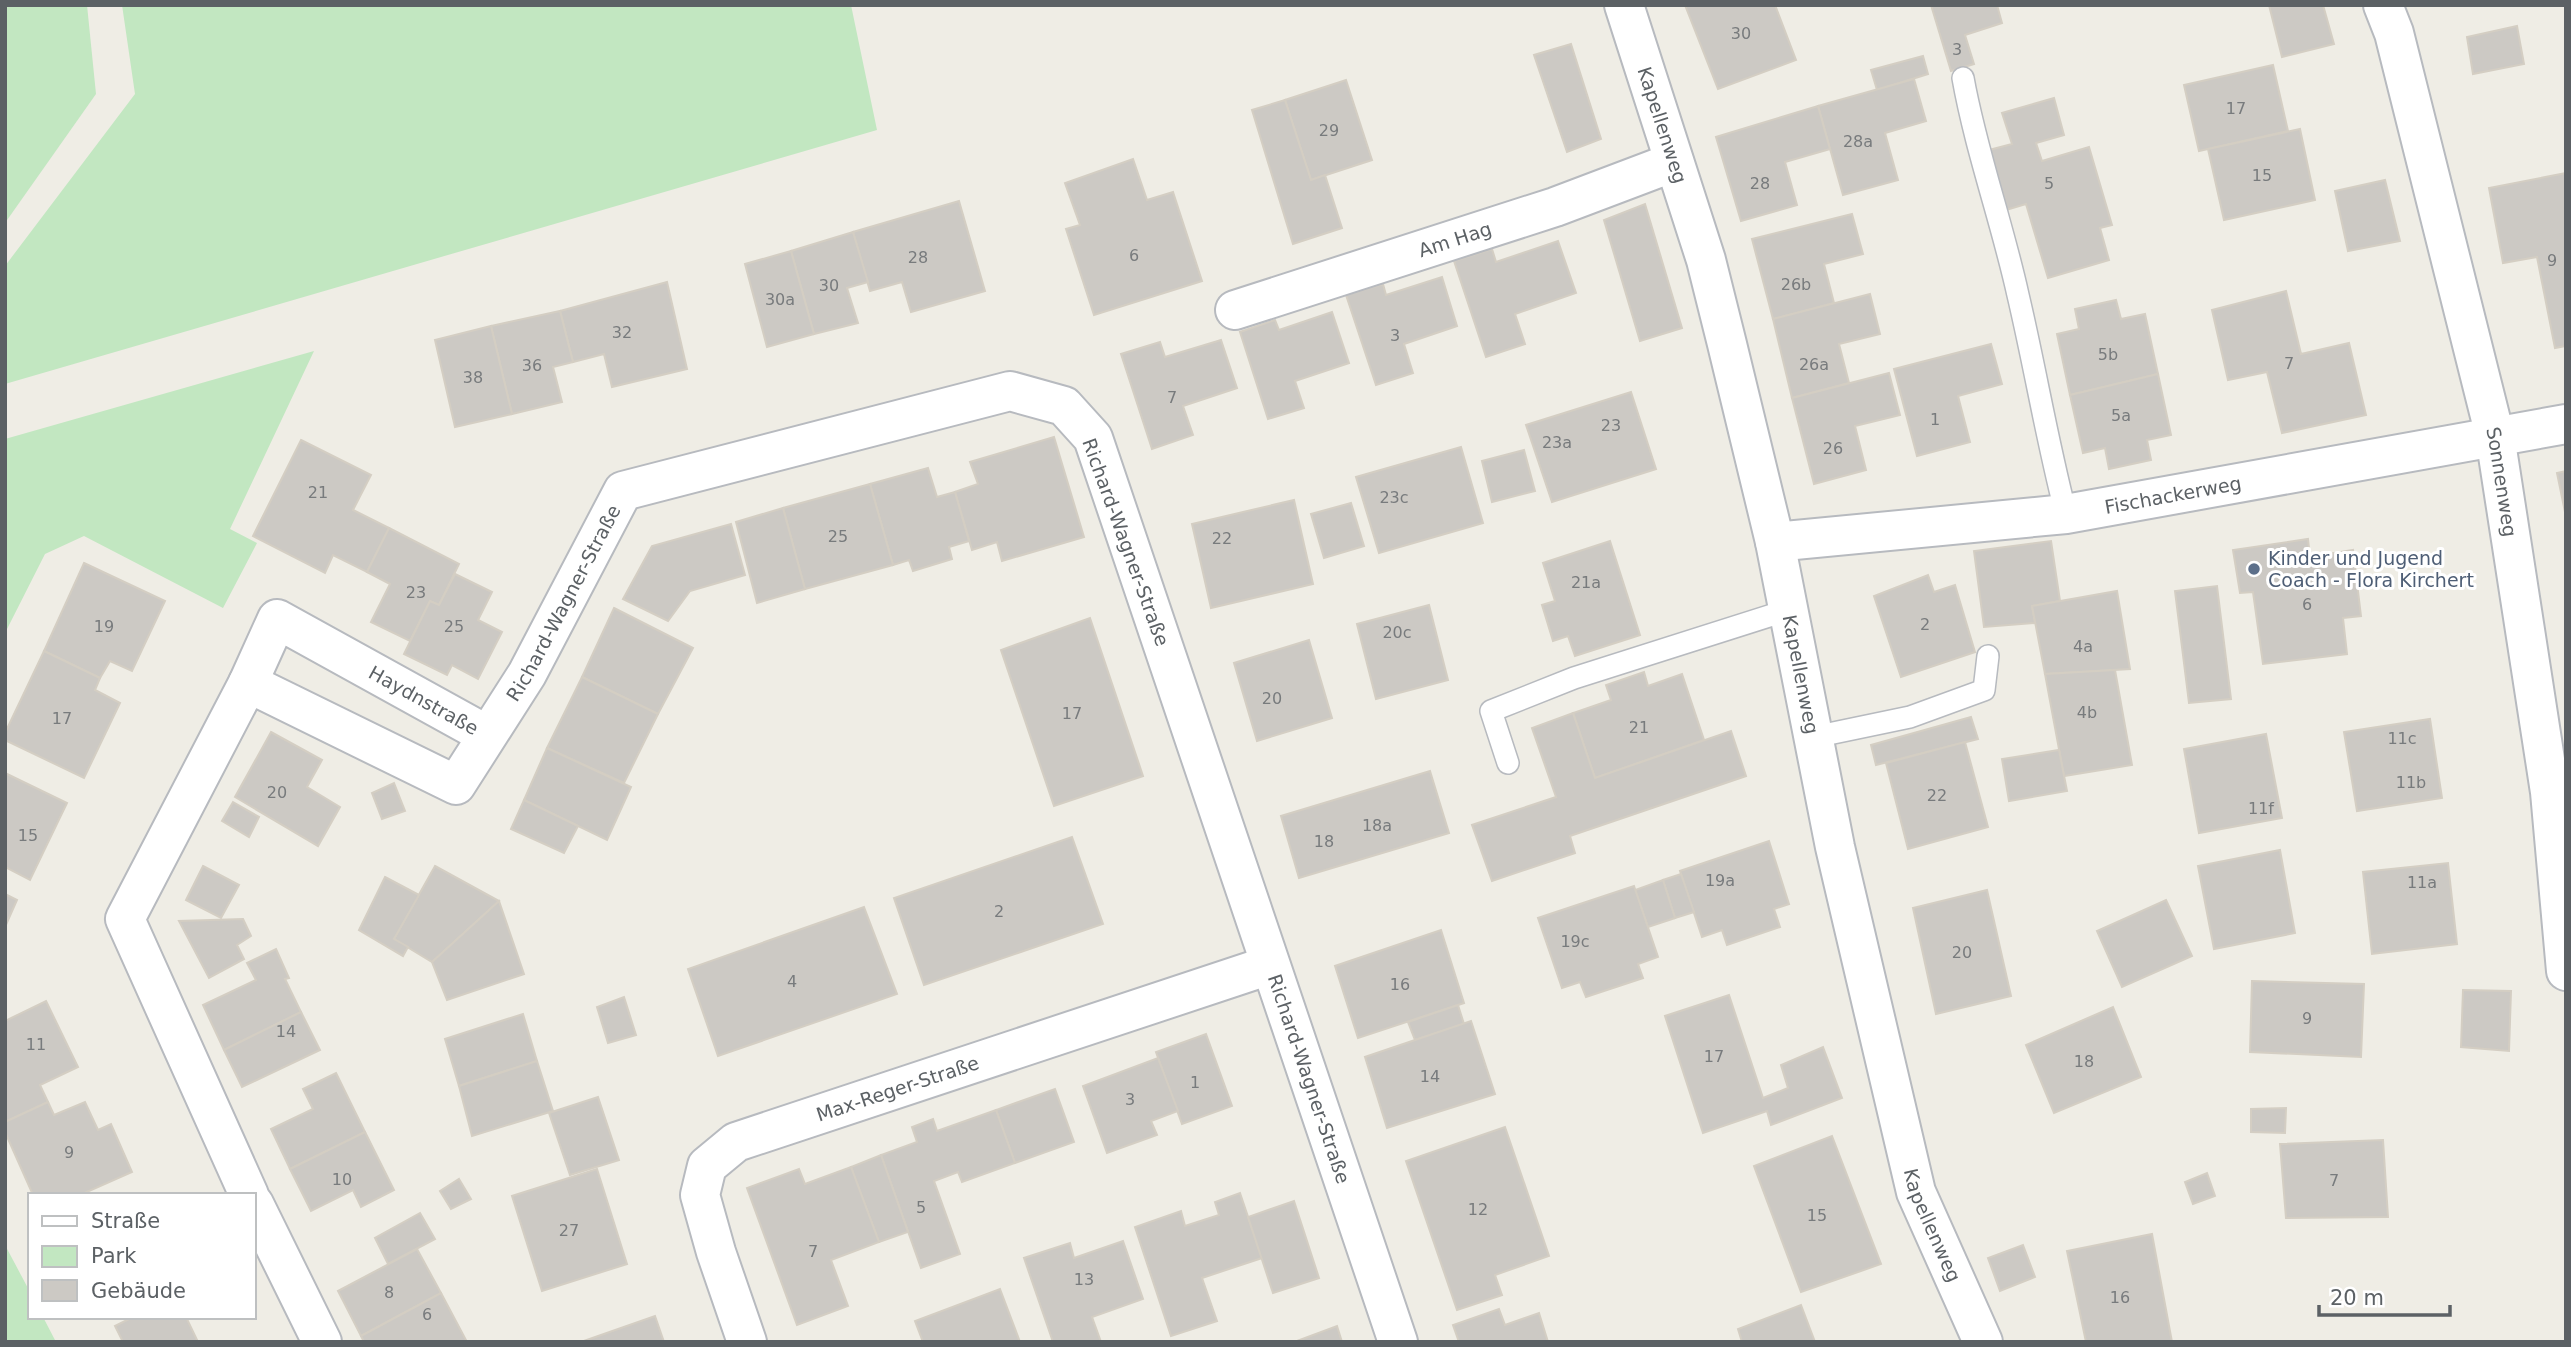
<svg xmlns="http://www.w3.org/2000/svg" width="2571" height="1347" font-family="'DejaVu Sans',sans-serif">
<rect width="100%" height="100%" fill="#efede5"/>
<g fill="#c2e7c1">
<polygon points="5,5 87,5 96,94 5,223"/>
<polygon points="122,5 851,5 877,130 5,384 5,266 135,94"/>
<polygon points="314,351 230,529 257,543 223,608 84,536 45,554 5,633 5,439"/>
<polygon points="5,1245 30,1292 30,1317 43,1317 56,1342 5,1342"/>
</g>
<g fill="#ccc9c4" stroke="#d4cec3" stroke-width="2">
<polygon points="1685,5 1775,5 1796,60 1718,89"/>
<polygon points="1931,5 1997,5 2002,23 1965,35 1974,64 1951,71"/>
<polygon points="2269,5 2323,5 2334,44 2282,57"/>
<polygon points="2517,26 2524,64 2473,74 2467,37"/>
<polygon points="1571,44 1601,139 1567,152 1534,55"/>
<polygon points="1923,56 1928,74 1877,90 1871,70"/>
<polygon points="2273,65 2288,131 2199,151 2184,85"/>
<polygon points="1914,79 1926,121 1885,133 1898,180 1843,195 1818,106"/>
<polygon points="1346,80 1372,160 1311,180 1285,100"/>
<polygon points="2054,98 2064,135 2036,143 2042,161 2089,147 2112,225 2100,228 2109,260 2048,278 2026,204 2006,210 1989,150 2012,144 2002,113"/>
<polygon points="1285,100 1311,180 1325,175 1342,228 1293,244 1252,110"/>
<polygon points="1818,106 1830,149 1785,162 1797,205 1741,221 1716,137"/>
<polygon points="2300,129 2315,200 2224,220 2208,149"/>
<polygon points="1133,159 1147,200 1173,192 1202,281 1094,315 1066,229 1080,225 1065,183"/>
<polygon points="2566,173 2566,346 2555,348 2537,257 2503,263 2489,188"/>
<polygon points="2385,180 2400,241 2348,251 2335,191"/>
<polygon points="959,201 985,291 911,312 902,282 870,291 853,232"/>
<polygon points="1645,204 1682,328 1640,341 1604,220"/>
<polygon points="1852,214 1863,254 1824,264 1834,303 1773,319 1752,239"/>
<polygon points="853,232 868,282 847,288 858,323 814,334 791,251"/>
<polygon points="1558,241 1576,293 1515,314 1525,344 1486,357 1454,261 1492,249 1496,262"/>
<polygon points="791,251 814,334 767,347 745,264"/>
<polygon points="1442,277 1457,326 1404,344 1413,373 1376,385 1346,295 1383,284 1386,295"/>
<polygon points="667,282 687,369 612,387 604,354 573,362 560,311"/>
<polygon points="2286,291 2301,354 2349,343 2366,415 2282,433 2267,372 2228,380 2212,310"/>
<polygon points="1870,294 1880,334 1839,344 1849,383 1792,398 1773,319"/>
<polygon points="2116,300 2121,319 2145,314 2158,374 2070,395 2057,334 2079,329 2075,309"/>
<polygon points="560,311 573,362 553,367 562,402 512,414 491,326"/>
<polygon points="1332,312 1349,363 1295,381 1304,408 1268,419 1240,332 1275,320 1279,330"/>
<polygon points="491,326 512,414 455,427 435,340"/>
<polygon points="1221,340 1237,388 1183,406 1193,435 1152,449 1121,354 1160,342 1165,357"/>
<polygon points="1991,344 2002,384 1958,396 1970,442 1917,456 1894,369"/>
<polygon points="1889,373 1900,415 1855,426 1866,470 1814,484 1792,398"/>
<polygon points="2158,374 2171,435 2147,440 2151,460 2109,469 2105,448 2083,453 2070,395"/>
<polygon points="1631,392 1656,469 1552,502 1526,425"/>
<polygon points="1054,437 1084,537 1002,561 997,542 972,550 955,492 978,484 970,462"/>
<polygon points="301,440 371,475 353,510 389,528 367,572 333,555 325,573 253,536"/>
<polygon points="1461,447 1483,523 1379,553 1356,477"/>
<polygon points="1524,450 1535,491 1492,502 1482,461"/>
<polygon points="928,468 937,497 955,492 969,541 949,547 952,559 913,571 909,560 893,565 870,484"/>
<polygon points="2566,471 2566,517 2557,473"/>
<polygon points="870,484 893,565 805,589 783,508"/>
<polygon points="1294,500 1313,584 1211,608 1192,524"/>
<polygon points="1351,503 1364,546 1324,558 1311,514"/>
<polygon points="783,508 805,589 757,603 736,522"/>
<polygon points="731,524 745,575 690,591 668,621 623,599 652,546"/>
<polygon points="389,528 459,564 439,605 430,601 410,641 371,622 390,584 367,572"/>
<polygon points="2308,539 2310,557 2353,550 2361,616 2343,618 2347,654 2263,664 2253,592 2240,593 2233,550"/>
<polygon points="1610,541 1640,635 1575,656 1568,636 1553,641 1542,605 1555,601 1543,563"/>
<polygon points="2051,541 2060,601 2032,606 2035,623 1984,627 1974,551"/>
<polygon points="84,563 165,601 132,671 110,661 100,678 44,651"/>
<polygon points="455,574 492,592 478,620 502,632 478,679 452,665 447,675 404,654 430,601 439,605"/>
<polygon points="1928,575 1934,592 1955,585 1975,652 1901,677 1874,596"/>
<polygon points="2217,586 2231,699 2189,703 2175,591"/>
<polygon points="2117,591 2130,669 2045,674 2032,606"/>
<polygon points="1429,605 1448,680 1376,699 1357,624"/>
<polygon points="614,608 693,648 658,714 582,677"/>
<polygon points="1090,618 1143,776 1054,806 1001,650"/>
<polygon points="1309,640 1332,718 1257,741 1234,663"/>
<polygon points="44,651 100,678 95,690 120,703 84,778 5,740 5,733"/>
<polygon points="2115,670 2132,765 2064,776 2045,674"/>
<polygon points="1644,672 1648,686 1682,674 1704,740 1595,778 1573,713 1611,700 1606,685"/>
<polygon points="582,677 658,714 624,783 547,748"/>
<polygon points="1573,713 1595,778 1731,731 1746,776 1570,836 1575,853 1492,881 1472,825 1556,797 1532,728"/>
<polygon points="1971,717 1978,739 1876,765 1871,745"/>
<polygon points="2430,719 2442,798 2357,811 2344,732"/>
<polygon points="271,732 322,760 307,787 340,807 318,846 235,797"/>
<polygon points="2266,734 2282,818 2199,833 2184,749"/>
<polygon points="1965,742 1988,827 1908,849 1886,763"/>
<polygon points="547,748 631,787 607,840 524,800"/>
<polygon points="2059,750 2067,791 2009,801 2002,759"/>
<polygon points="1430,771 1449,833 1299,878 1281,816"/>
<polygon points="5,773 67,803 30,880 5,867"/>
<polygon points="394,783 405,811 382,819 372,793"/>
<polygon points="524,800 578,826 564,853 511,829"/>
<polygon points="233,802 259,817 249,837 222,821"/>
<polygon points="1072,837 1103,924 924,985 894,898"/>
<polygon points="1769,841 1789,904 1774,909 1780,927 1727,945 1722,930 1702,937 1680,871"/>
<polygon points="2280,850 2295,933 2214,949 2198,866"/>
<polygon points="2448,863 2457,944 2372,954 2363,872"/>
<polygon points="203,866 239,885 221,918 186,900"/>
<polygon points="435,866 499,901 432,962 394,939"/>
<polygon points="1681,874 1694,912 1675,918 1663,880"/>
<polygon points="385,877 419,895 394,939 408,947 403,956 359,930"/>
<polygon points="1663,880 1675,918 1648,927 1635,890"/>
<polygon points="1634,886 1658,957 1638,964 1643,978 1586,997 1580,982 1562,988 1538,918"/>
<polygon points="1987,890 2011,996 1936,1014 1913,908"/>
<polygon points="5,894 17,900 5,927"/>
<polygon points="2166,900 2192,956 2122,987 2097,931"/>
<polygon points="499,901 524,974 447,1000 432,962"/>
<polygon points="864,907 897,994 718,1056 688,969"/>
<polygon points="243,919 251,936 237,945 244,959 209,978 179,921"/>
<polygon points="1441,930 1464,1003 1358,1038 1335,966"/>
<polygon points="276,949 289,978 285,979 301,1012 224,1050 203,1005 256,980 247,963"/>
<polygon points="2252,981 2364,984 2361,1057 2250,1052"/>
<polygon points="2463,990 2511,991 2509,1051 2461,1047"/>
<polygon points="1729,995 1763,1098 1788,1088 1781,1065 1823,1047 1842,1098 1771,1125 1767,1111 1703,1133 1665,1016"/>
<polygon points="624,997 636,1035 608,1043 597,1007"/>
<polygon points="46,1001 78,1067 40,1085 48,1102 5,1122 5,1021"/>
<polygon points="1458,1005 1464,1024 1415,1040 1408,1022"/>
<polygon points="2113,1007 2141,1077 2054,1113 2026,1045"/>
<polygon points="301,1012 320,1050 242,1087 224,1050"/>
<polygon points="523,1014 537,1061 459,1086 445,1039"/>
<polygon points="1471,1021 1495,1094 1387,1128 1365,1057"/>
<polygon points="1206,1034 1232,1106 1182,1124 1156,1052"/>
<polygon points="1158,1058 1178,1111 1151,1121 1157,1135 1107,1153 1083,1086"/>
<polygon points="537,1061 553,1111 472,1136 459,1086"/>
<polygon points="336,1073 365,1132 290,1169 271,1129 313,1109 303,1089"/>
<polygon points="1055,1089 1074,1142 1015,1163 996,1110"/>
<polygon points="598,1097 619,1160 570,1175 549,1113"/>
<polygon points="48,1102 54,1115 85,1102 98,1130 111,1124 132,1172 80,1195 33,1195 5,1132 5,1122"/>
<polygon points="2286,1108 2285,1133 2251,1132 2251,1109"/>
<polygon points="996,1110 1015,1163 962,1182 958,1172 934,1181 960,1254 921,1268 881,1155 917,1142 912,1127 933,1119 937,1131"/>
<polygon points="1505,1127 1549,1256 1495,1275 1502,1295 1457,1310 1406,1161"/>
<polygon points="365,1132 394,1190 361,1207 353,1190 311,1211 290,1169"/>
<polygon points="1832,1136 1881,1264 1801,1292 1754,1166"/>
<polygon points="2383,1140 2388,1217 2286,1218 2280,1144"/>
<polygon points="881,1155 908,1232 879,1242 851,1167"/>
<polygon points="851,1167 879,1242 831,1260 848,1306 797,1325 747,1188 799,1169 805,1184"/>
<polygon points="597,1169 627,1264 542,1291 512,1196"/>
<polygon points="2207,1173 2215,1196 2193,1204 2185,1182"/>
<polygon points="459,1179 471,1199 451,1209 440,1191"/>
<polygon points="1240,1193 1262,1258 1202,1278 1217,1321 1171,1336 1135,1227 1181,1211 1185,1226 1219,1215 1215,1202"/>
<polygon points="1294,1201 1319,1278 1273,1293 1248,1217"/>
<polygon points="420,1213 435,1239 388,1264 375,1238"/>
<polygon points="2152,1234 2172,1342 2086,1342 2067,1251"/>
<polygon points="1123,1241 1143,1299 1092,1317 1101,1342 1053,1342 1024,1258 1070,1243 1074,1258"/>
<polygon points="2023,1245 2035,1277 2000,1291 1988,1258"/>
<polygon points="417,1249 441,1293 361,1336 338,1291"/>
<polygon points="1000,1289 1020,1342 923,1342 915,1321"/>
<polygon points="441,1293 467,1342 364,1342 361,1336"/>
<polygon points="1801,1305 1815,1342 1742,1342 1738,1329"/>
<polygon points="1499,1309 1505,1325 1539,1313 1548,1342 1459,1342 1453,1325"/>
<polygon points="655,1316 664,1342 581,1342"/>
<polygon points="133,1317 186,1317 198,1342 123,1342 115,1326"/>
<polygon points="1337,1326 1342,1342 1297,1342 1297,1341"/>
</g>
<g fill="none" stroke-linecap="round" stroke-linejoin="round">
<g stroke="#b7babf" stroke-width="24">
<g id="lane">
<path d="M1963,78C1976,151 2002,222 2018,295C2035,367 2047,441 2066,514"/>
<polyline points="1814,737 1910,717 1984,690 1988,656"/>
<polyline points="1508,763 1491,711 1574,678 1788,610"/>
</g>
</g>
<g stroke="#b7babf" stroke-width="42">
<g id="street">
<path id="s1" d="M1624,5L1706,260L1727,344L1775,542L1835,847L1916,1192L1983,1342"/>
<path id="s2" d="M2383,5L2394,33L2495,436L2550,792L2566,971"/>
<path id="s3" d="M1235,310L1555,207L1674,162"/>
<path id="s4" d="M1775,542L2066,514L2566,424"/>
<path id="s5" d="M248,683L277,619L487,735"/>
<path id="s6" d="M249,1195L125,919L248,683L456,785L527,674L623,491L1010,391L1064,406L1093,438L1398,1342"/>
<polyline points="254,1204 322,1342"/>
<path id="s7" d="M747,1342L716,1252L700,1195L707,1166L736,1142L1270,965"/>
</g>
</g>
<use href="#lane" stroke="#fff" stroke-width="21"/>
<use href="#street" stroke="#fff" stroke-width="38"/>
</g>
<circle fill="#5c6f8a" stroke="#fff" stroke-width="2.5" cx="2254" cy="569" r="7"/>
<g text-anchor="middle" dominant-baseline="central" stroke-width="6" stroke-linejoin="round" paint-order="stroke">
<g font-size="16" fill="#787b7d">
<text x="1741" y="33">30</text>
<text x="1957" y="49">3</text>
<text x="2236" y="108">17</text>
<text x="1329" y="130">29</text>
<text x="1858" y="141">28a</text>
<text x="2262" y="175">15</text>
<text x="1760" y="183">28</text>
<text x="2049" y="183">5</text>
<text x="1134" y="255">6</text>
<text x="918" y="257">28</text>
<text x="2552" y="260">9</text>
<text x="1796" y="284">26b</text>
<text x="829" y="285">30</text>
<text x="780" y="299">30a</text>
<text x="622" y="332">32</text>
<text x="1395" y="335">3</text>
<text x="2108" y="354">5b</text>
<text x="2289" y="363">7</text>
<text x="1814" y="364">26a</text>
<text x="532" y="365">36</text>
<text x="473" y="377">38</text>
<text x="1172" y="397">7</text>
<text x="2121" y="415">5a</text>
<text x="1935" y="419">1</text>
<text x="1611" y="425">23</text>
<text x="1557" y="442">23a</text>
<text x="1833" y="448">26</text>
<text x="318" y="492">21</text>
<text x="1394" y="497">23c</text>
<text x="838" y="536">25</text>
<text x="1222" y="538">22</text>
<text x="1586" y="582">21a</text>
<text x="416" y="592">23</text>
<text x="2307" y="604">6</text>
<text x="1925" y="624">2</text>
<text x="104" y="626">19</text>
<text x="454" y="626">25</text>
<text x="1397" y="632">20c</text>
<text x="2083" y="646">4a</text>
<text x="1272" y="698">20</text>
<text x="2087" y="712">4b</text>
<text x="1072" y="713">17</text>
<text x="62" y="718">17</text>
<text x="1639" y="727">21</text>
<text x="2402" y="738">11c</text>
<text x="2411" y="782">11b</text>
<text x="277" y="792">20</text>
<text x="1937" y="795">22</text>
<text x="2261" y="808">11f</text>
<text x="1377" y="825">18a</text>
<text x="28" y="835">15</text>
<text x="1324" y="841">18</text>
<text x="1720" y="880">19a</text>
<text x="2422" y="882">11a</text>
<text x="999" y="911">2</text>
<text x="1575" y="941">19c</text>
<text x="1962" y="952">20</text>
<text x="792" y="981">4</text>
<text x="1400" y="984">16</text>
<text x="2307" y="1018">9</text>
<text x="286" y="1031">14</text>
<text x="36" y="1044">11</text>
<text x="1714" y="1056">17</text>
<text x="2084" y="1061">18</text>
<text x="1430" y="1076">14</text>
<text x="1195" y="1082">1</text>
<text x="1130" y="1099">3</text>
<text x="69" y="1152">9</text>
<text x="342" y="1179">10</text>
<text x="2334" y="1180">7</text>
<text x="921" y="1207">5</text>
<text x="1478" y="1209">12</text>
<text x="1817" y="1215">15</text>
<text x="569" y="1230">27</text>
<text x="813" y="1251">7</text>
<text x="1084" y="1279">13</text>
<text x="389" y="1292">8</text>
<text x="2120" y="1297">16</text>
<text x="427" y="1314">6</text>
</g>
<g font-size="19" fill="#5c6165" stroke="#fff">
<text stroke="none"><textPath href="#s1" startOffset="126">Kapellenweg</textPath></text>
<text stroke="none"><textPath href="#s3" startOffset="231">Am Hag</textPath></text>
<text stroke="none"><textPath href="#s2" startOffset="492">Sonnenweg</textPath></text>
<text stroke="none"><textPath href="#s4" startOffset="401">Fischackerweg</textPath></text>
<text transform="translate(1126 542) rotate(70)">Richard-Wagner-Straße</text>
<text stroke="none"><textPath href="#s6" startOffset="1012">Richard-Wagner-Straße</textPath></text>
<text stroke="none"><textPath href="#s1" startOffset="693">Kapellenweg</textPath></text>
<text stroke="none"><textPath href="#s5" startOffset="238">Haydnstraße</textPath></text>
<text stroke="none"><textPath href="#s6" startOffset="2314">Richard-Wagner-Straße</textPath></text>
<text stroke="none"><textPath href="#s7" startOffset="392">Max-Reger-Straße</textPath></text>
<text stroke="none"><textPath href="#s1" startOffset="1260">Kapellenweg</textPath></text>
</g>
<g font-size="19" fill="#4e5e75" stroke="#fff" text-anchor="start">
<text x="2268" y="558">Kinder und Jugend<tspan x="2268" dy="22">Coach - Flora Kirchert</tspan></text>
</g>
</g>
<rect width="2571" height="1347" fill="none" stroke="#5c6165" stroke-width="14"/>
<rect x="28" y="1193" width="228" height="126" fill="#ffffff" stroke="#bec0c1" stroke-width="2"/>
<rect x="42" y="1216" width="35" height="10" fill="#ffffff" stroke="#bec0c1" stroke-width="2"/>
<text x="91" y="1228" font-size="21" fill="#5c6165">Straße</text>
<rect x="42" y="1246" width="35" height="21" fill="#c2e7c1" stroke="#bec0c1" stroke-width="2"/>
<text x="91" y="1263" font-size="21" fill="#5c6165">Park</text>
<rect x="42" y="1280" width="35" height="21" fill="#ccc9c4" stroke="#bec0c1" stroke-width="2"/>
<text x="91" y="1298" font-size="21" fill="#5c6165">Gebäude</text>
<path d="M2319 1305v10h131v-10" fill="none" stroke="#5c6165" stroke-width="3.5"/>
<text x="2330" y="1305" font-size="21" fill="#5c6165" stroke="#ffffff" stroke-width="5" paint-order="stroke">20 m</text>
</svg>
